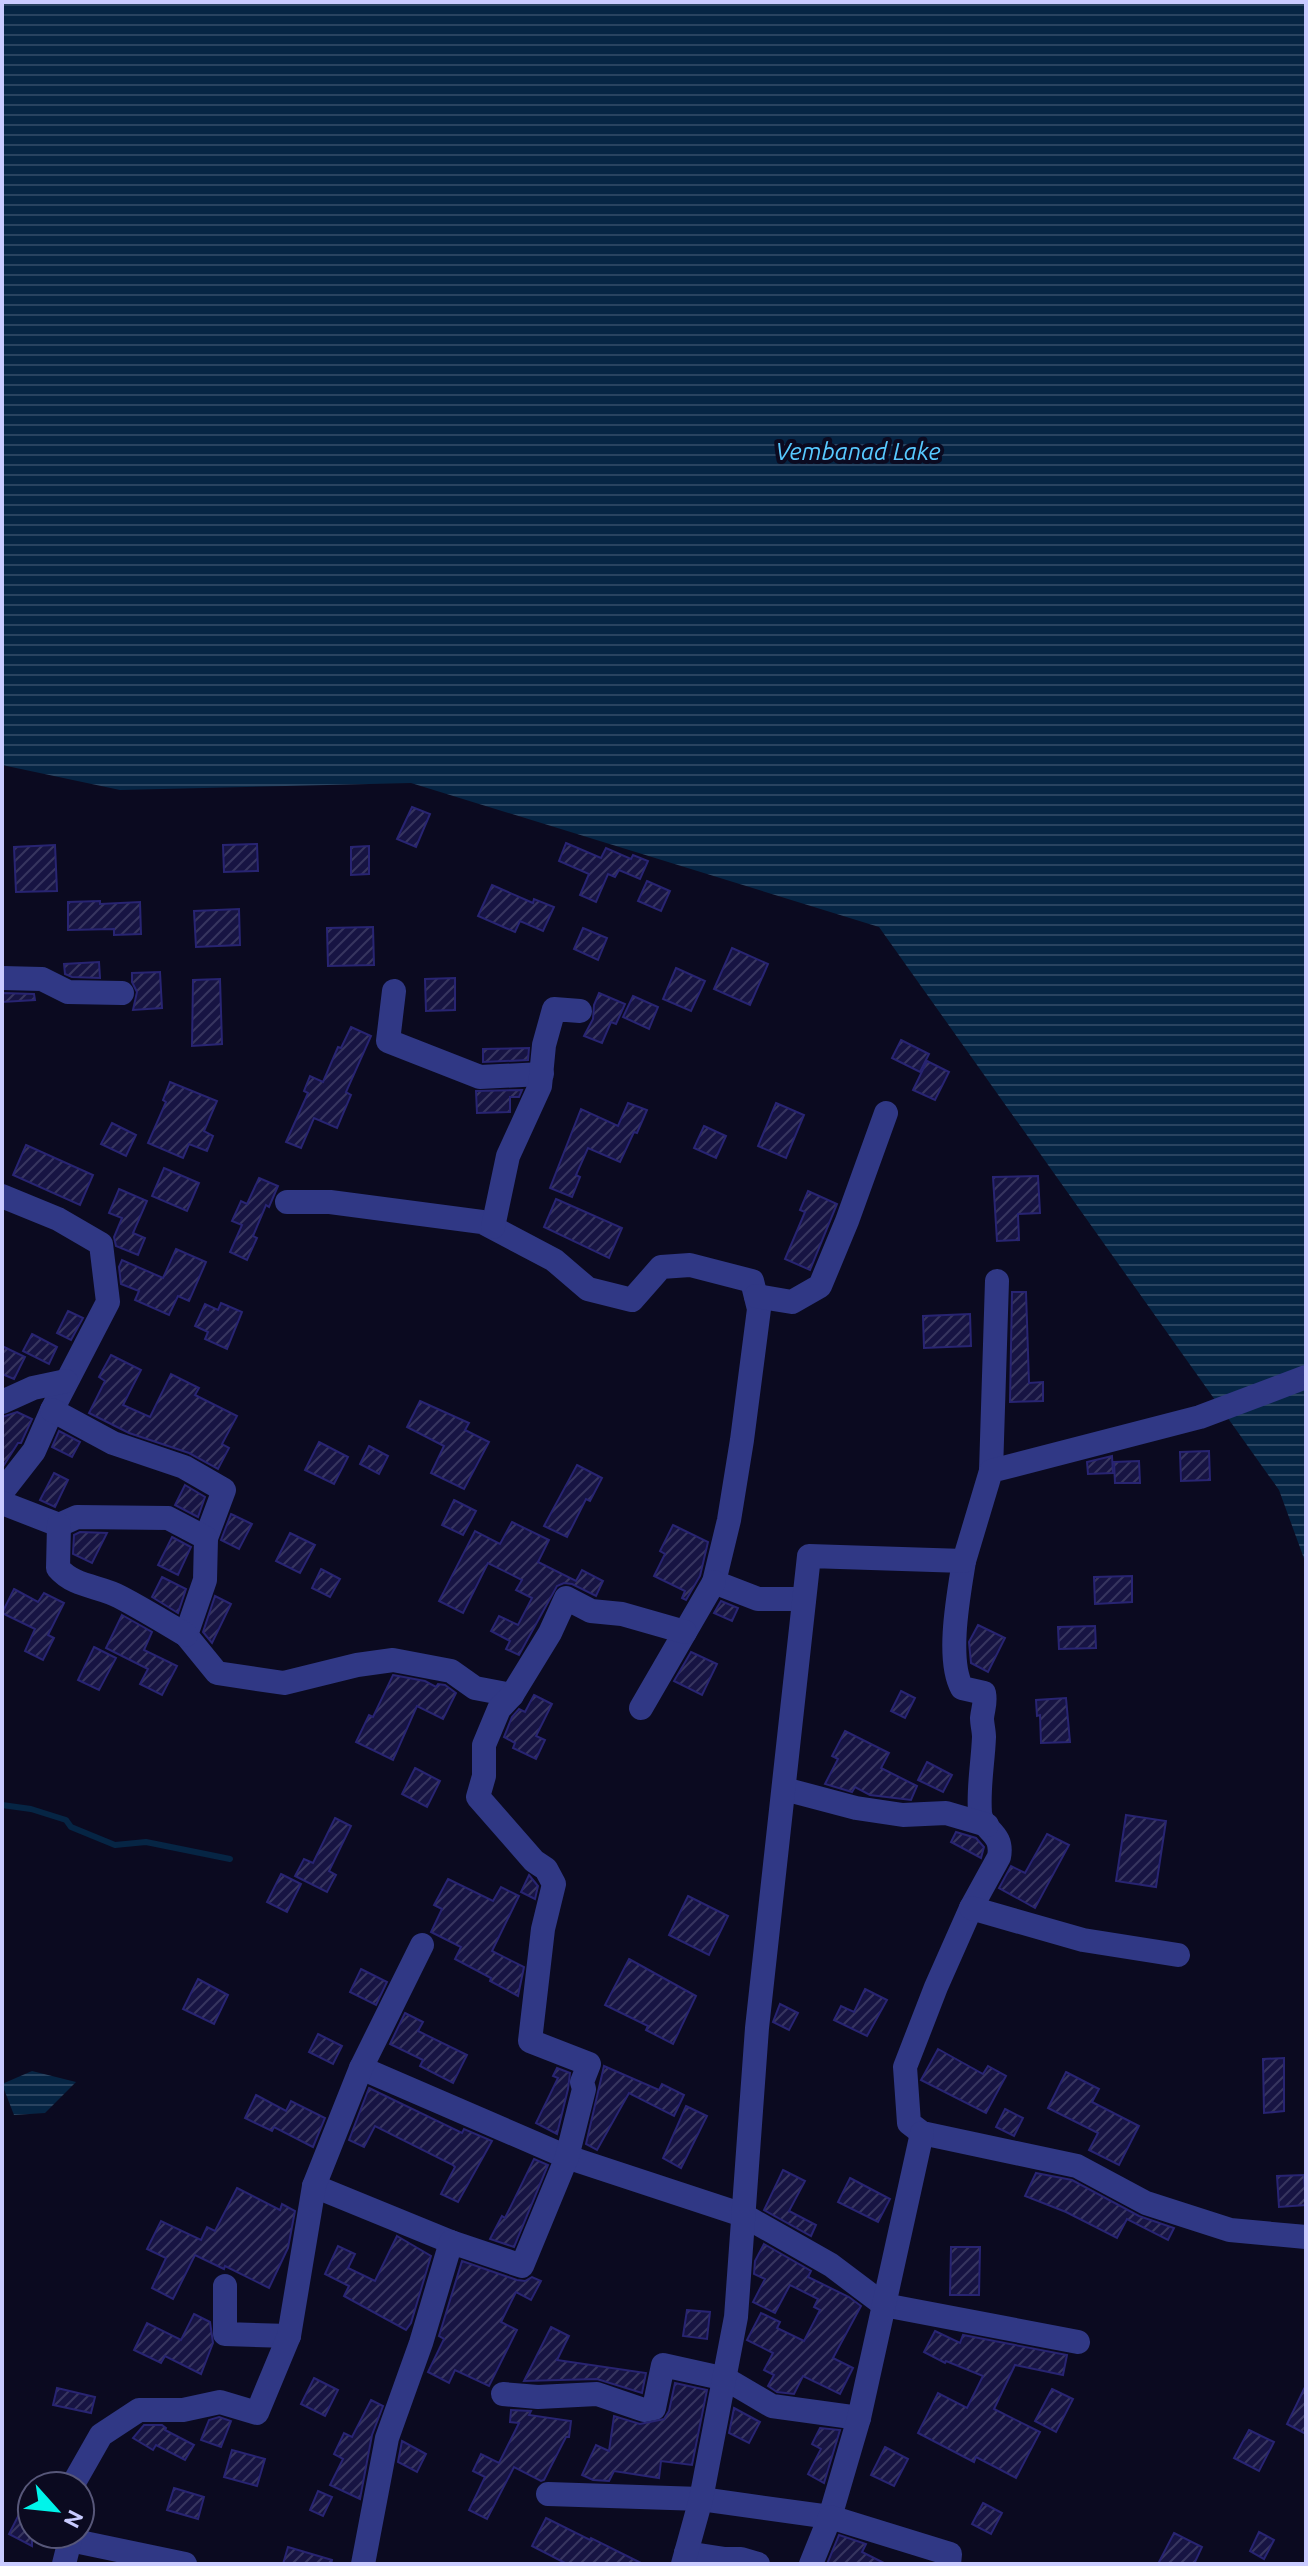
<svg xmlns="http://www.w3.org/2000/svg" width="1308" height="2566" font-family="Ubuntu,sans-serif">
<defs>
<pattern id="water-rules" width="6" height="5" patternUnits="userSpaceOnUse" patternTransform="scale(2)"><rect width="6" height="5" fill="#062544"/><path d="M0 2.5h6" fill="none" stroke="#294360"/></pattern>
<pattern id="building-hatch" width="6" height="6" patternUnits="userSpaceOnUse" patternTransform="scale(2)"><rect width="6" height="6" fill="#171443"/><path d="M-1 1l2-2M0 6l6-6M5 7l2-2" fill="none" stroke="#37355f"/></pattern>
</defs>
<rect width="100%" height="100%" fill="#0b0a20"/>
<g fill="url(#water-rules)">
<polygon points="2,2 1306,2 1306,1564 1279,1490 879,927 411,783 120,790 2,765"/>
<polygon points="32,2071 76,2082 45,2113 14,2115 2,2084"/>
</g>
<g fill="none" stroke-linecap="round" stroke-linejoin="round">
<polyline stroke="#062544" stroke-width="6" points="2,1805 31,1809 66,1820 71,1827 115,1845 146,1842 230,1859"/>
</g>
<g fill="url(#building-hatch)" stroke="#282472" stroke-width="2">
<polygon points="412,807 430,814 416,847 397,839"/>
<polygon points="566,843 601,858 606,848 631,859 633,855 648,861 640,879 619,870 615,877 608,874 596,902 580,895 589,874 559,861"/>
<polygon points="257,844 258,871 224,872 223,845"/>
<polygon points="55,845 57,891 16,892 14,847"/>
<polygon points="369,846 369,874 351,875 351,847"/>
<polygon points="647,881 670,891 661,911 638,901"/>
<polygon points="492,885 533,903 534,899 554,907 543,931 520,921 515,932 478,916"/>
<polygon points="100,901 100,904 140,902 141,934 114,935 114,929 68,930 68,902"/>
<polygon points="239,909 240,945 196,947 194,911"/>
<polygon points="373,927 374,965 328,966 327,928"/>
<polygon points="583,928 607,938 598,960 574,949"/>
<polygon points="732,948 768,964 750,1005 714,989"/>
<polygon points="99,962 100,978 72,977 65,974 64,964"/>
<polygon points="676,968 705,981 691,1011 663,999"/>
<polygon points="160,972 162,1008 133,1010 137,992 132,982 132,973"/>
<polygon points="455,978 455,1010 426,1011 425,979"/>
<polygon points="220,979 222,1044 192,1046 193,980"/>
<polygon points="2,993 34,994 35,1000 2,1002"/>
<polygon points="599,993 625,1004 616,1024 611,1022 602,1043 584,1036 593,1019 594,1005"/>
<polygon points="633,996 658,1007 649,1029 623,1017"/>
<polygon points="351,1027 371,1036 346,1092 351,1095 337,1128 314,1118 301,1148 286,1142 308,1093 304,1091 310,1076 323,1082 338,1047 341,1048"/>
<polygon points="901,1040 929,1054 920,1072 892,1058"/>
<polygon points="529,1048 528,1060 483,1062 483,1049"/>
<polygon points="927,1061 949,1072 935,1100 913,1090"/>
<polygon points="170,1082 217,1101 204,1131 213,1136 207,1151 189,1144 183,1158 148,1143 166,1102 163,1100"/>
<polygon points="522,1090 519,1097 510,1097 510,1112 477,1113 476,1091"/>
<polygon points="628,1103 647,1110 637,1133 634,1132 620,1162 588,1148 576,1175 580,1177 572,1197 550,1188 581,1109 618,1126"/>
<polygon points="776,1103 804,1115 786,1158 758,1146"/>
<polygon points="112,1123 136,1135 126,1156 101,1144"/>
<polygon points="704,1126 726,1136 716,1158 694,1148"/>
<polygon points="26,1145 93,1175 80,1205 13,1175"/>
<polygon points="164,1168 199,1183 187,1211 152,1196"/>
<polygon points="1038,1176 1040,1213 1018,1214 1019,1240 997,1241 993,1177"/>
<polygon points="259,1178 278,1186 269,1207 266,1205 253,1236 257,1238 247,1260 230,1252 242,1225 232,1221 241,1201 247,1204"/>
<polygon points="119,1189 147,1201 133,1233 145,1238 138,1255 116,1246 114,1237 122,1218 109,1213"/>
<polygon points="808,1191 837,1204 810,1270 785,1259 805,1212 800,1210"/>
<polygon points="556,1199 622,1228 609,1258 544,1227"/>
<polygon points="176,1249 206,1262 189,1301 178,1296 169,1315 135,1300 139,1291 121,1284 119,1267 122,1260 163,1278"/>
<polygon points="1012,1292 1026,1292 1029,1383 1043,1382 1043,1401 1010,1402"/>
<polygon points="221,1303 242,1312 227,1349 205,1339 208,1332 195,1326 205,1304 218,1310"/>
<polygon points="68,1311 83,1318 71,1340 57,1333"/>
<polygon points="970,1314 971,1346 924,1348 923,1316"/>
<polygon points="32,1334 57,1347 49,1364 23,1351"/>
<polygon points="2,1346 25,1357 14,1379 2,1374"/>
<polygon points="111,1355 141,1370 123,1405 150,1417 171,1374 199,1388 195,1395 237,1416 222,1444 229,1448 218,1469 189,1453 129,1433 89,1413 105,1381 99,1377"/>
<polygon points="420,1401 469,1423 465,1430 489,1442 464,1489 431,1473 444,1446 407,1427"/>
<polygon points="17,1412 32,1419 21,1443 18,1443 2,1468 2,1417"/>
<polygon points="59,1431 80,1442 72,1457 52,1447"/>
<polygon points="319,1442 348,1457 334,1484 305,1470"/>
<polygon points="369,1446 388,1456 379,1474 360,1464"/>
<polygon points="1209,1451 1210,1480 1181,1481 1180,1452"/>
<polygon points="1112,1456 1113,1473 1088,1474 1087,1462"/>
<polygon points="1139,1461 1140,1483 1115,1483 1114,1462"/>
<polygon points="577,1465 602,1478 590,1501 586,1499 567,1537 544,1526"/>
<polygon points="54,1473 68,1480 55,1507 40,1500"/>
<polygon points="185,1485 205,1497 198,1517 175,1505"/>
<polygon points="454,1500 476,1511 463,1535 442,1525"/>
<polygon points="231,1514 252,1524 239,1549 221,1540"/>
<polygon points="512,1522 549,1540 538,1562 576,1581 582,1570 603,1581 596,1596 572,1584 564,1583 557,1586 519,1655 506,1649 510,1641 491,1631 499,1616 518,1625 532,1598 516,1590 522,1580 488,1563 463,1613 439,1601 475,1531 500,1544"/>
<polygon points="673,1525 708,1542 700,1576 686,1600 682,1598 685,1591 654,1576 665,1554 660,1551"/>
<polygon points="80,1532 107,1533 92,1563 73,1554 74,1535"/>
<polygon points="290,1533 315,1545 300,1573 276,1561"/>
<polygon points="172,1537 191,1547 178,1575 158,1565"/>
<polygon points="321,1569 340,1579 330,1597 312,1588"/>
<polygon points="1132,1576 1132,1602 1095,1604 1094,1577"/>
<polygon points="162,1577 186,1589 178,1613 152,1597"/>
<polygon points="14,1589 38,1602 44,1593 64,1603 48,1635 54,1638 43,1660 25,1651 35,1629 2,1613"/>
<polygon points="215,1596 231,1604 212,1643 203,1632"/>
<polygon points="721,1601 738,1608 732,1621 714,1613"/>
<polygon points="122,1615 152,1632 144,1650 177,1666 162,1695 140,1684 148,1669 106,1648"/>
<polygon points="978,1625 1005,1638 988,1672 971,1663 969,1642"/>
<polygon points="1095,1626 1096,1648 1059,1649 1058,1627"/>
<polygon points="94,1647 116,1658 99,1690 78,1680"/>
<polygon points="691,1652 717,1664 702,1695 674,1681"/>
<polygon points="393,1675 425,1681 436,1687 438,1684 445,1685 456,1693 443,1719 417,1706 393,1760 356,1742 369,1715 373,1717"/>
<polygon points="901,1691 915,1698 905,1718 891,1711"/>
<polygon points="534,1695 552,1704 536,1736 545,1740 536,1759 513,1748 515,1743 504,1737 512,1717 519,1709 525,1712"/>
<polygon points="1066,1698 1070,1742 1041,1743 1040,1715 1037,1716 1036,1700"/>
<polygon points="845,1731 889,1753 881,1768 917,1786 911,1800 870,1795 855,1787 852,1792 825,1784 838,1759 832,1756"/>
<polygon points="927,1762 952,1775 943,1792 918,1780"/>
<polygon points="415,1768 440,1781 427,1807 402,1794"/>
<polygon points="1126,1815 1166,1821 1156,1887 1116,1881"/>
<polygon points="335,1818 351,1826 329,1871 336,1875 327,1892 295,1876 304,1859 313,1863"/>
<polygon points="956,1832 976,1838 984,1847 981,1858 951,1842"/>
<polygon points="1047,1834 1069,1845 1035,1908 999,1888 1011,1866 1025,1873"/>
<polygon points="281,1874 301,1884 287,1912 267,1902"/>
<polygon points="529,1875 538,1886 535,1899 521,1892"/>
<polygon points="448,1879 493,1901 501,1887 519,1896 492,1951 524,1967 518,1996 490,1981 491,1978 455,1959 461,1947 431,1932 442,1909 434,1905"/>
<polygon points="688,1896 728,1916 709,1955 669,1935"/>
<polygon points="629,1959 696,1996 673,2044 646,2030 648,2026 605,2005"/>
<polygon points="361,1969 387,1982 376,2005 350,1992"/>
<polygon points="198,1979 228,1995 214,2024 183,2009"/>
<polygon points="865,1989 887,2000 867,2036 834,2020 841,2006 854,2012"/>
<polygon points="780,2004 798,2013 789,2030 773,2022"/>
<polygon points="405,2013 423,2022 418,2031 467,2055 453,2083 420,2066 423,2060 390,2044"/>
<polygon points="318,2034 342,2046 333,2064 309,2052"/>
<polygon points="938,2049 983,2074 988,2066 1006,2076 986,2113 921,2080"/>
<polygon points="1284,2058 1284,2111 1264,2113 1263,2059"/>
<polygon points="604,2066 659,2090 662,2084 684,2095 674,2116 629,2093 597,2150 586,2144"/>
<polygon points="557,2068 570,2073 568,2089 557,2134 536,2123 558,2078 553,2076"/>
<polygon points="1066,2072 1099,2089 1092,2102 1139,2126 1119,2165 1089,2150 1098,2133 1048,2108"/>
<polygon points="369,2088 462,2133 464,2129 492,2141 458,2202 441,2194 455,2167 453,2165 375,2126 364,2147 349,2140"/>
<polygon points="256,2095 286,2111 291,2101 325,2118 313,2147 274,2127 272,2131 245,2118"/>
<polygon points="686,2106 707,2116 681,2168 663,2158"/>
<polygon points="1005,2109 1023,2118 1014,2136 996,2127"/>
<polygon points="534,2159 548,2165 514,2247 490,2239 502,2216 505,2218"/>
<polygon points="783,2170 805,2181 789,2211 816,2225 811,2236 764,2210"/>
<polygon points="1036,2173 1072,2180 1139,2216 1174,2228 1168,2240 1127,2219 1117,2238 1066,2212 1025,2196"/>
<polygon points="1304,2175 1306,2205 1279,2207 1277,2176"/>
<polygon points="850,2178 890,2199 878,2222 838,2202"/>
<polygon points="237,2188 280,2210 282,2204 295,2211 288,2248 269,2288 225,2266 224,2269 195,2255 173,2299 152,2288 166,2258 147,2249 161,2221 201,2240 207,2227 215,2231"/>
<polygon points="397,2236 431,2256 411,2323 406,2330 344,2296 349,2286 325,2274 338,2246 355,2254 348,2268 375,2281"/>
<polygon points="764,2244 811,2271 808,2277 849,2297 861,2306 833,2358 853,2368 840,2394 803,2376 794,2394 777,2392 768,2386 774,2375 764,2370 773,2353 747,2340 761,2313 780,2322 777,2328 804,2341 820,2310 814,2307 818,2299 790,2285 775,2313 753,2302 765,2279 754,2274 755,2261"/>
<polygon points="951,2247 980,2247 979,2295 950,2295"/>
<polygon points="462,2261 517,2280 525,2281 532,2277 541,2281 531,2300 516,2292 501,2322 517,2330 489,2386 455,2370 449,2383 428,2372 444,2339 439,2336"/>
<polygon points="687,2310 710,2312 707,2339 683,2336"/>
<polygon points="194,2314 210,2322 213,2343 201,2374 165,2356 161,2363 134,2350 147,2323 181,2340"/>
<polygon points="551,2327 569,2336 557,2360 646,2373 642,2393 597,2379 524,2381"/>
<polygon points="935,2331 960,2343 963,2335 1067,2355 1063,2375 1015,2365 994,2409 1040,2432 1016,2478 976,2457 974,2462 918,2433 938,2393 967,2408 983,2376 946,2361 945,2363 924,2352"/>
<polygon points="314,2378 338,2390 325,2416 301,2404"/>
<polygon points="675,2383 707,2390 692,2465 661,2461 659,2478 614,2471 609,2481 593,2480 582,2475 596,2445 609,2451 614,2416 640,2424 664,2419 669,2411"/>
<polygon points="1306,2385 1306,2434 1287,2424"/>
<polygon points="57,2388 95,2397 91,2413 53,2405"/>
<polygon points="1052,2389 1073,2399 1056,2432 1035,2421"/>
<polygon points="371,2400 383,2406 372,2435 360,2499 330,2485 343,2459 334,2454 344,2433 352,2437"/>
<polygon points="734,2408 760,2422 749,2443 729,2433"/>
<polygon points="511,2410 531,2411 529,2415 571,2421 569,2437 566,2437 544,2480 541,2481 514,2467 487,2519 469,2510 485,2477 473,2471 481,2454 499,2463 519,2423 510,2422"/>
<polygon points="219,2417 231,2421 221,2447 201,2440 209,2420"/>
<polygon points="144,2425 162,2425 166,2428 165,2430 194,2445 185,2460 156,2445 153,2450 133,2438"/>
<polygon points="820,2428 840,2430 824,2483 808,2474 821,2449 812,2444"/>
<polygon points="1249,2430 1274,2442 1259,2471 1234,2458"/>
<polygon points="402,2441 426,2454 417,2472 398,2462"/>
<polygon points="885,2447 908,2459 894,2486 871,2475"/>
<polygon points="232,2450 265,2459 257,2486 224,2477"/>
<polygon points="174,2488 204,2497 198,2519 167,2510"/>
<polygon points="32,2489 32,2546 9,2534"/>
<polygon points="318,2491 332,2497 323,2516 310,2510"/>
<polygon points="983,2503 1002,2513 991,2534 972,2524"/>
<polygon points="546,2518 590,2540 591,2538 643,2564 567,2564 532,2546"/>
<polygon points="1259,2532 1274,2540 1264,2559 1250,2551"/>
<polygon points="1174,2533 1202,2547 1194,2564 1158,2564"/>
<polygon points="839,2535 866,2544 862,2552 886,2564 827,2564"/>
<polygon points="288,2547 332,2560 331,2564 283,2564"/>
</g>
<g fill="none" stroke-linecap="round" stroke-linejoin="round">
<g stroke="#303885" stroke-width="24">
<polyline points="2,978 42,979 68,992 122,993"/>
<polyline points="394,991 388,1041 480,1077 542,1074"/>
<polyline points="2,1196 58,1219 101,1244 108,1302 52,1410 34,1451 2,1492"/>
<polyline points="287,1202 330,1202 482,1222 554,1260 588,1289 632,1300 661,1267 690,1265 752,1281 759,1309 742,1440 729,1520 714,1582 758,1599 804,1599"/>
<polyline points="493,1227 508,1156 540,1086 544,1045 554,1009 580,1011"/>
<polyline points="756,1296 792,1302 820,1286 847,1221 886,1113"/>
<polyline points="2,1402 33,1388 66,1381"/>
<polyline points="52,1410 113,1443 184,1467 224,1490 206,1538"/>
<polyline points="991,1471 997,1281"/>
<polyline points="2,1503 59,1525 77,1517 168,1518 206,1538 205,1580 186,1635 217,1673 284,1683 357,1665 393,1660 451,1671 475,1688 512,1695"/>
<path d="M59,1525L58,1568C74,1587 100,1586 120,1597C143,1609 164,1622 186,1635"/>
<path d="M964,1561C959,1593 946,1659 962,1688L984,1693C986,1703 983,1708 982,1718C982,1724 984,1731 984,1737C983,1763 978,1787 980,1813C982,1831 1004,1832 999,1857L971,1908L936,1987L905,2067L909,2123L922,2133L1077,2166L1146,2203L1230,2230L1306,2237"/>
<polyline points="641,1708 714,1582"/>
<polyline points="784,1789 856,1808 903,1815 946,1813 987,1825"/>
<polyline points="971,1908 1083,1940 1178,1955"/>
<polyline points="361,2068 567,2157 743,2215 831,2265 884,2305 1078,2342"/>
<polyline points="314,2186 451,2242"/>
<polyline points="225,2286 225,2334 289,2336"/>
<polyline points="503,2394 538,2397 597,2394 644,2410 654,2408 663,2365 726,2379 772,2406 859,2418"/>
<polyline points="72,2486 101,2435 139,2410 183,2410 220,2402 257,2413 289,2336 314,2186 361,2068 422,1945"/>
<polyline points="548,2494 701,2499 830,2517 859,2418 922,2133"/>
<polyline points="67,2534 70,2540 185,2564"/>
<polyline points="686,2553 725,2559 741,2559 758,2564"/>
<polyline points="64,2564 70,2540"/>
<polyline points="363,2564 387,2438 421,2343 451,2242 522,2266 567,2157 584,2089 582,2082 589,2064 530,2041 543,1929 554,1884 546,1869 534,1861 478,1797 484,1776 484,1745 499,1709 512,1695 550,1633 566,1598 591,1611 622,1614 685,1632"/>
<polyline points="683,2564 701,2499 736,2317 757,2028 809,1556 964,1561 991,1471 1200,1417 1306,1377"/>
<polyline points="811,2564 830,2517 950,2554 949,2564"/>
</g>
</g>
<g text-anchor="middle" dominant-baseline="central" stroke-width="8" stroke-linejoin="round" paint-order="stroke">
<g font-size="24" font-style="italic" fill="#57c9ff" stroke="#0b0a20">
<text x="858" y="451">Vembanad Lake</text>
</g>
</g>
<rect width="1308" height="2566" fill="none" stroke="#c9cbff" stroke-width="8"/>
<g transform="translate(56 2510) rotate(117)"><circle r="38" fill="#0b0a20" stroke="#575779" stroke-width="2"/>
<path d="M0-6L14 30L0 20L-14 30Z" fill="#00f4ea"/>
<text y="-12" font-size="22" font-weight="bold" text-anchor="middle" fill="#c9cbff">N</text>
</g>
</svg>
